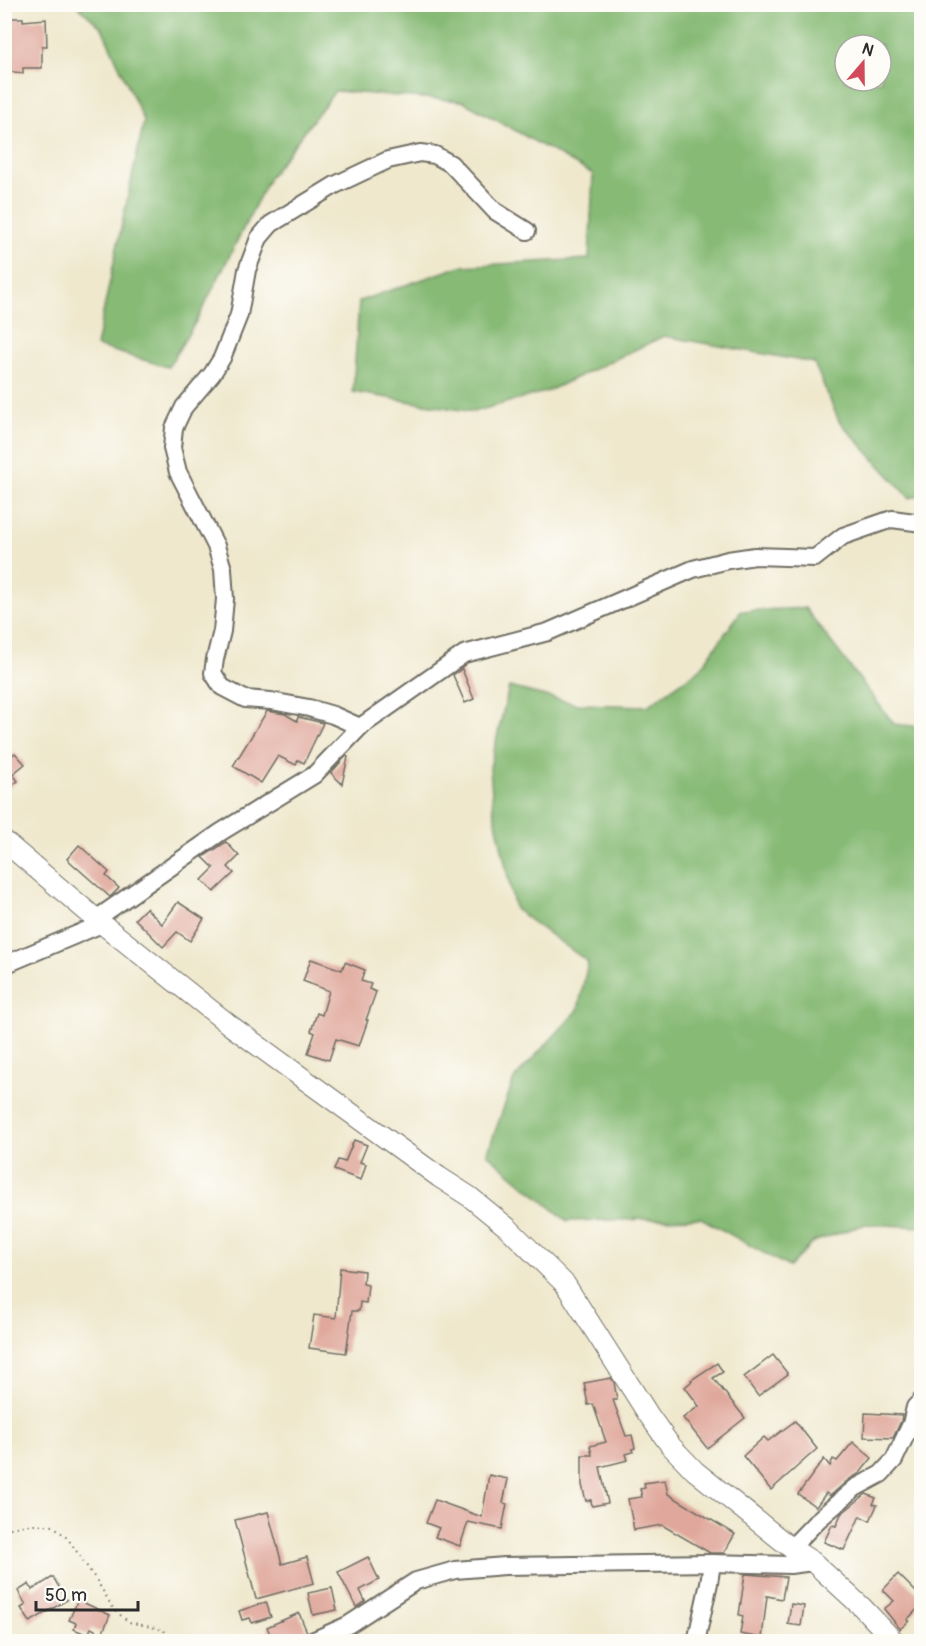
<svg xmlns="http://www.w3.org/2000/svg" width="926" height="1646" font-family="Pangolin,sans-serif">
<rect width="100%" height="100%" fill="#fdfcf7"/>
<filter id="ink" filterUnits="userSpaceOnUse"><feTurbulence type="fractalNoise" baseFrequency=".0167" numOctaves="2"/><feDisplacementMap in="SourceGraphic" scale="12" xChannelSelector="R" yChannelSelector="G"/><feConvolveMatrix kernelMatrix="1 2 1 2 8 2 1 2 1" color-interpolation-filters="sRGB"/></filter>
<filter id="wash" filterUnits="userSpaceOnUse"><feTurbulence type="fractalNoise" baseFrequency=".008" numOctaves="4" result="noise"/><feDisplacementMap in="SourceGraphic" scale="24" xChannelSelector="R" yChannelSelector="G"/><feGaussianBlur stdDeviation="1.35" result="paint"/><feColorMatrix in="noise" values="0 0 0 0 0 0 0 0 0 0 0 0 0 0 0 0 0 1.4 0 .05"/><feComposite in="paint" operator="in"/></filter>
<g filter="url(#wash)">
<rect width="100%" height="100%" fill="#efe8cd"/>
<g fill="#86ba75" stroke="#587250" stroke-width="1.5" fill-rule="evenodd">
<path d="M76,5H921V494L910,498L839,421L814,363L664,336L548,391L473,412L353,392L359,301L461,266L589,259L593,174L462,101L335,91L269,178L198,318L168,367L96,346L144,121L102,28ZM845,45H881V81H845Z"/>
<polygon points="805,608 894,724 921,727 922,1227 866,1224 813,1242 789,1267 701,1218 567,1221 487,1154 514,1079 578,1010 588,962 515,909 493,808 490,767 509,687 577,704 647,706 700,669 741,611"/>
</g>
<g id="blocks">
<g fill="#e0a89c">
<polygon points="6,18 23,18 23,21 46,19 47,46 42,46 42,68 23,68 23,73 4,71 4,19"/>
<polygon points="462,669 474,699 465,703 453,675"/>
<polygon points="267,711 285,714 297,721 298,717 323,723 304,763 298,760 296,765 278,756 261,783 233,766"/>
<polygon points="15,753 25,764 13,774 18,781 4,791 4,761"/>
<polygon points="346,756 348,757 342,784 331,773"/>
<polygon points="226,842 239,856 228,867 234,873 214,892 202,880 214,868 203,857"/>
<polygon points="79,845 109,872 106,876 119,888 110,897 67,859"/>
<polygon points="178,902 204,919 190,941 177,932 163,947 135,919 146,908 162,924"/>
<polygon points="311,959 342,970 345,962 365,970 361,981 371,984 369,989 376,992 366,1020 368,1020 359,1046 336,1039 329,1060 308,1053 315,1033 311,1031 317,1013 322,1015 329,991 303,981"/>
<polygon points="354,1140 367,1145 360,1162 366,1164 361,1180 334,1170 338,1160 345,1162"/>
<polygon points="340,1268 364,1271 363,1284 368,1285 366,1303 360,1302 359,1311 352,1311 346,1353 309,1348 314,1315 336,1318"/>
<polygon points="773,1355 788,1374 758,1396 744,1377"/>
<polygon points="717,1363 723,1372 713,1378 745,1418 707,1448 683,1418 699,1406 685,1387 692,1381 691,1380"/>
<polygon points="611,1378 614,1382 617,1400 613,1400 626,1436 632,1435 635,1448 632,1449 633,1452 626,1454 628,1460 600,1467 608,1503 592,1506 591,1500 586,1501 582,1485 582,1455 592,1455 590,1446 606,1442 593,1404 588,1405 584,1383"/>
<polygon points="865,1413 902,1415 901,1421 893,1438 864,1437"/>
<polygon points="795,1421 817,1449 771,1490 743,1456 764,1437 768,1441"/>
<polygon points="853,1442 872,1458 860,1473 848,1480 830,1496 826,1493 816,1507 798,1494 824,1459 830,1466 833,1459 837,1461"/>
<polygon points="489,1475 508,1479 503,1503 507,1504 502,1529 468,1522 460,1546 435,1537 439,1528 426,1523 435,1500 482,1517"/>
<polygon points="665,1480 668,1494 735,1534 724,1553 710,1553 662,1525 634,1530 628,1499 642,1497 640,1489 645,1488 644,1483"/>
<polygon points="866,1494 876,1498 873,1504 877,1505 870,1521 860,1516 844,1550 824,1542 832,1525 836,1526 841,1514"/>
<polygon points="268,1512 282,1564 307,1557 314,1583 256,1599 235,1520"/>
<polygon points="368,1557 379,1580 360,1590 365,1601 356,1607 338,1572"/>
<polygon points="745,1574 786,1577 782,1599 767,1596 762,1638 740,1634 743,1616 739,1615"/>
<polygon points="898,1574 921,1597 921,1605 907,1620 909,1621 900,1629 884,1609 894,1601 883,1590"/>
<polygon points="53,1577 67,1600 30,1622 21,1608 26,1605 18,1591 29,1584 32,1590"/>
<polygon points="332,1588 337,1610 313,1615 308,1593"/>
<polygon points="78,1600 110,1615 103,1632 99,1632 91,1628 88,1635 74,1629 76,1623 69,1620"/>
<polygon points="266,1602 271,1617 252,1623 250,1618 242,1620 239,1611"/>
<polygon points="791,1604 804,1606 801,1626 788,1624"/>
<polygon points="299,1613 307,1632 286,1641 273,1641 267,1627"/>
</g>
</g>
</g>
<g filter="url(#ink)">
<use href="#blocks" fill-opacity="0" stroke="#706d64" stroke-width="1.5"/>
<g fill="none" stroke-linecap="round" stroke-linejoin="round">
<g stroke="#706d64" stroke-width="20">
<g id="minor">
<polyline points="360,727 333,715 309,708 271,701 245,699 222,687 213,673 215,659 222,631 225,599 223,569 216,546 178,472 172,448 174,428 184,407 212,374 222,358 239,315 247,270 259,238 271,224 335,185 388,160 420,153 435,155 451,164 495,211 527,231"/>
<polyline points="96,919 221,832 314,775 360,727 464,654 548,632 693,569 728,560 755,556 815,558 843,536 892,519 922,523"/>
<polyline points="4,965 104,923"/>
<polyline points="791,1548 818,1520 855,1488 881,1474 894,1460 911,1424 915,1407 922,1400"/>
<polyline points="310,1642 348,1625 416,1581 455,1570 505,1566 712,1563 790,1565 813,1562"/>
<polyline points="696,1642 709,1583 712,1563"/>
</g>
</g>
<g stroke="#706d64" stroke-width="22">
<polyline id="tertiary" points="4,841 96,919 231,1026 439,1177 470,1197 508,1228 565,1284 648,1414 670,1445 695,1471 791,1548 813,1562 862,1607 895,1642"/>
</g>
<polyline stroke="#706d64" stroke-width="2" stroke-dasharray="1.5 4.5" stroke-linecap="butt" points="4,1529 34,1524 54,1526 68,1539 97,1581 114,1610 129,1622 164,1630 168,1642"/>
<use href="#minor" stroke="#fff" stroke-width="16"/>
<use href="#tertiary" stroke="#fff" stroke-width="20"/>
</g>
</g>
<rect width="926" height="1646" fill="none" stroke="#fdfcf7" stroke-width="24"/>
<g transform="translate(863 63) rotate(20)"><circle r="28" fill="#fdfcf7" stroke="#a9a8a5" stroke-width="1.5"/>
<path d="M0-4.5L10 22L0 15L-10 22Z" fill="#d1495b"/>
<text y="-9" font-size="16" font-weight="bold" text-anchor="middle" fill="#2b2b2b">N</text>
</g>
<path d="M36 1601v9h102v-9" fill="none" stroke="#2b2b2b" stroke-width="3"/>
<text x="45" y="1601" font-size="18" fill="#2b2b2b" stroke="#fdfcf7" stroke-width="4.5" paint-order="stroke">50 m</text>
</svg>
